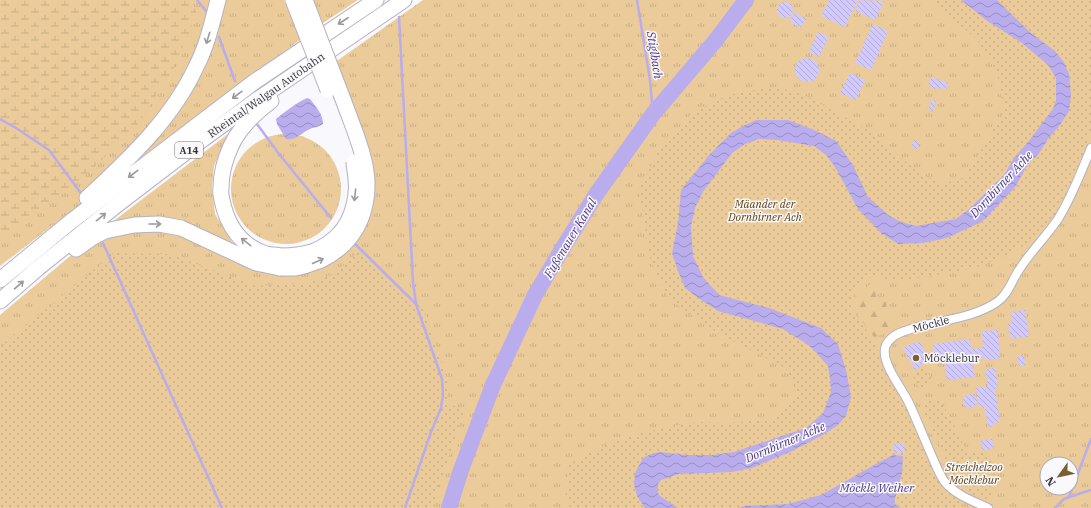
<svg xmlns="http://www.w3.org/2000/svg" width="1091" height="508" font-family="'IBM Plex Serif',serif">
<defs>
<pattern id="grass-tufts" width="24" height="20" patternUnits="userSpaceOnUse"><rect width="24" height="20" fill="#ebcb99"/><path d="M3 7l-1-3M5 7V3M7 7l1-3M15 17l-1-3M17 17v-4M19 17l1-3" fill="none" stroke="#caaf85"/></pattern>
<pattern id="forest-firs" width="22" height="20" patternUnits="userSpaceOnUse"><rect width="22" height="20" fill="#ebcb99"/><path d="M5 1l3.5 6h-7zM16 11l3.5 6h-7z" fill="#caaf85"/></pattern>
<pattern id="wetland-marsh" width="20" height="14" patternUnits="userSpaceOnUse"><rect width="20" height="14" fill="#ebcb99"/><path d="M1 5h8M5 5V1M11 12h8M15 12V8" fill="none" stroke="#caaf85"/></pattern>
<pattern id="park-dots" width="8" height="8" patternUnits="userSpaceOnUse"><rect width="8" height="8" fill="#ebcb99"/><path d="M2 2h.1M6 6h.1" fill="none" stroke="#caaf85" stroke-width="1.8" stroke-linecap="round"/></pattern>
<pattern id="water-waves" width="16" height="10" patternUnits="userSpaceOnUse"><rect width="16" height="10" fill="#b9aded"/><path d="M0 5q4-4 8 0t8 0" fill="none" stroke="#978ec1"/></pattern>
<pattern id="building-back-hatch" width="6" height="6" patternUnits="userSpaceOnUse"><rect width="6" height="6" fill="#d2c9fd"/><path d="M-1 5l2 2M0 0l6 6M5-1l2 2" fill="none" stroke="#b5adda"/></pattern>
</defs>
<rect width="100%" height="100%" fill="#f9f8fc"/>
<g fill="url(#grass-tufts)" fill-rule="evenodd">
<polygon points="0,0 358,0 323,23 144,155 0,266"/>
<path d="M423,0H1091V508H0V315L69,257L107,235L137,228L186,235L279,273L371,203L334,63ZM1047,464H1071V488H1047Z"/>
<circle cx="286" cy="189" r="55"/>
<polygon points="228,134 214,166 212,187 215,214 235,247 193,225 157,216 107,226"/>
</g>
<polygon fill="url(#forest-firs)" points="872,283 878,302 886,302 888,317 900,329 874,337 859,317 854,295"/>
<polygon fill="url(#wetland-marsh)" points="0,0 191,0 197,14 174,68 136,127 88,173 0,242"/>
<g fill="url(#park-dots)">
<polygon points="931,0 1091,0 1091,133 1077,174 1056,214 1036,238 1010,254 975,268 908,280 891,280 873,276 864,281 853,293 850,304 858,318 873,340 913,419 938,473 962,499 959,508 570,508 566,496 569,464 609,443 657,429 697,422 728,423 770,419 784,411 796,396 795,382 785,368 719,334 669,299 650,259 639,188 660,149 693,112 726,96 767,87 797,91 872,132 920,174 943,184 965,177 1004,112 997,72 977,40"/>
<polygon points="363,248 421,302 447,378 447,403 464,410 432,508 0,508 0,347 114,253 170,254 256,286 309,283 334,274"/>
<polygon points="925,366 933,383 920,390 911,373"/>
<path d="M939,397L955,427L968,454L987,451L998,479L988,502C967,492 951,489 942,466L947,462L921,405Z"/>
</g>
<g fill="url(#water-waves)">
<polygon points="961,0 997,0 1031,33 1055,51 1064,62 1069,74 1071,95 1069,111 1060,125 1048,139 1038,155 1031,161 1025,169 1016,186 985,219 979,223 947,238 923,243 898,244 881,233 858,209 835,167 826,155 814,146 777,140 759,139 745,144 732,153 703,192 695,208 691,226 693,256 703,277 719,295 769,308 821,328 838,344 846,370 851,397 846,416 837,426 821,436 790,452 752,468 732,472 679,474 661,480 658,484 658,493 660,496 678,508 645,508 637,496 634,484 635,473 643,458 651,454 660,452 687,455 713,455 734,452 806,428 823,413 831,392 830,379 828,366 810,346 783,329 718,311 701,300 685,288 678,271 672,253 678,223 681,190 709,155 731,133 743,126 756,120 788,120 812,129 836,141 853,165 868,197 888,215 901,222 916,226 956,219 969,209 1004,175 1014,158 1028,142 1053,109 1056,101 1056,78 1048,65 1022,43 986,20"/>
<path d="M307,98L310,99C316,107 323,114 323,124C319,127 315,127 310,129C302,132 296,141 286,139L277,124L276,119C286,111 296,103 307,98Z"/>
<polygon points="893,455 903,456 902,473 894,503 895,504 901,508 738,508 744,506 788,504 821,495 874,465"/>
</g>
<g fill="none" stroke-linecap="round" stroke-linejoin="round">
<g stroke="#b9aded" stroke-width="2.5">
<polyline points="197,0 206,11"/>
<polyline points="637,0 650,80 653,114"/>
<polyline points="399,17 413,282 416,304 442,379 443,395 441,408 431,432 405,508"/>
<polyline points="219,37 235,81"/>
<polyline points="0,119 16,128 49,150 80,192"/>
<polyline points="257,124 279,154 331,218"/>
<polyline points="352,241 416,304"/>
<polyline points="103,243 222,508"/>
<polyline points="1069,497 1091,439"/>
<polyline points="1055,508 1064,499 1069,497 1091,490"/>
</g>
<polyline stroke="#b9aded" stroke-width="16" points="449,508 461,470 493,385 535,295 564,246 597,193 653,114 716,40 746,0"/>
</g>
<g fill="url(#building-back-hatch)">
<polygon points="829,0 858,0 845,27 821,16"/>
<polygon points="860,0 884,1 875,20 855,11"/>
<circle cx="785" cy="10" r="8"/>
<polygon points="795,12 806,19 800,28 789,21"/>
<polygon points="873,24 888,31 871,70 855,63"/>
<polygon points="818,32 829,37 819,57 809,52"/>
<circle cx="807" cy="70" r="12"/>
<polygon points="850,73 865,80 856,100 840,93"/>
<polygon points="931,77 948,83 946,90 935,87 935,89 930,87 931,85 929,84"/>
<polygon points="932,99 936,101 933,111 928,110"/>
<polygon points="914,140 920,143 917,149 911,146"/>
<polygon points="1025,310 1029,336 1011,339 1008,324 1012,323 1011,312"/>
<polygon points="998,330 1000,359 984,360 984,358 972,359 975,377 947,380 944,358 935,359 933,344 970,339 971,349 983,348 982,331"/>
<polygon points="916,342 917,343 920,342 926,353 922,355 925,362 921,364 922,366 915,370 903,348"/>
<polygon points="1024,355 1025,365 1019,366 1017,356"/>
<polygon points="995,368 998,387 995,388 1000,422 993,423 994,426 988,427 985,408 979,408 976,388 988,386 985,369"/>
<circle cx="970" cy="401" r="7"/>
<polygon points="992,439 994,448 982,450 980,441"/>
<polygon points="904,443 905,452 894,453 893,444"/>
</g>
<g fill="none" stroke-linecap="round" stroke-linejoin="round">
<g stroke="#b4b2c3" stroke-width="10">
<path id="minor" d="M988,508C973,501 955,495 944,481C942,478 940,474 938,470C928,448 919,425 909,403C902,388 882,365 885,348C886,344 890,339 894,336C898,333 905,331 911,329C939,320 972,319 997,302C1008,295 1012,280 1019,270C1030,252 1046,237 1058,219C1072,197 1081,172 1091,148"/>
</g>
<g stroke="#b4b2c3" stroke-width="17">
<g id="motorway">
<path d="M271,101C255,113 239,128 231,146C225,159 221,174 221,188C220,192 221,196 222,200C227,225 241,246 266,254C271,255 276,255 281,256"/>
<path d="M87,198C129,159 172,119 196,67C207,46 212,23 218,0"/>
<polyline points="76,249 93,237 105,231 134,225 159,224 181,228 256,263 280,268"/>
<polyline points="0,280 69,223 254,82 376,0"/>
<polyline points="0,301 38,268 118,204 203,139 254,102 404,0"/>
</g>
</g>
<use href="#minor" stroke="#fff" stroke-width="8"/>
<use href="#motorway" stroke="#fff" stroke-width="15"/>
<g stroke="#b4b2c3" stroke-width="17" stroke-linecap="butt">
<g id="motorway-bridge">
<polyline points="293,0 328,90"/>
<path d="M281,256C292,256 302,255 312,252C322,248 333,241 340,233C352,220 358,197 356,180C356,174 354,168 354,162"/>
<path d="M280,268C285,268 290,268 295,268C304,267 313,263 321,260C352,245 367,218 367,184C367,158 353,127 344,102C331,68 318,34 305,0"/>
</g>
</g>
<use href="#motorway-bridge" stroke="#fff" stroke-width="15"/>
</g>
<defs><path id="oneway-shaft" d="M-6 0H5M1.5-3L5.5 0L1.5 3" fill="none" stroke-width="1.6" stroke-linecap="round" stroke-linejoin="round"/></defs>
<g stroke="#9a9a9d">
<use href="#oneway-shaft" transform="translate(343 21) rotate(147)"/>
<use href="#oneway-shaft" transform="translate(208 38) rotate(107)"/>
<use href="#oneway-shaft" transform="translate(237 95) rotate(143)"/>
<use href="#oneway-shaft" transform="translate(133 174) rotate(143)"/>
<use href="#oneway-shaft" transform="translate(355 195) rotate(96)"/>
<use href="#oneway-shaft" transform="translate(101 217) rotate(-39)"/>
<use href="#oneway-shaft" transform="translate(155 224)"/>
<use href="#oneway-shaft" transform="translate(246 242) rotate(-142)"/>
<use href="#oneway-shaft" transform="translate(318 261) rotate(-24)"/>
<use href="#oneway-shaft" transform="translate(19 285) rotate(-41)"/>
</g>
<circle fill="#7a5f31" stroke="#f9f8fc" stroke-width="1.5" cx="916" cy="358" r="4"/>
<g text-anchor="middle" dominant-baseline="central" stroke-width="3" stroke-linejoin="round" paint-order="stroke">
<rect fill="#f9f8fc" stroke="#706f75" stroke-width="1" x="175" y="142" width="28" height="16" rx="3"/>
<g font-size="10" font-weight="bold" fill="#35343b">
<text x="189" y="150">A14</text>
</g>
<g font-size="11" fill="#35343b" stroke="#f9f8fc">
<text transform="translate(266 95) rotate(-35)">Rheintal/Walgau Autobahn</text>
<text transform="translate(931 324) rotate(-15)">Möckle</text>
</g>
<g font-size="11" font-style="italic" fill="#5d4212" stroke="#f9f8fc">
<text x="765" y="204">Mäander der<tspan x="765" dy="13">Dornbirner Ach</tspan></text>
<text x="974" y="467">Streichelzoo<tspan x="974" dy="13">Möcklebur</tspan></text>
</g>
<g font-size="11" fill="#35343b" stroke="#f9f8fc" text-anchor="start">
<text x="924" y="358">Möcklebur</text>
</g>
<g font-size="12" font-style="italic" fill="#4d3984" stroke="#f9f8fc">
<text transform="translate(655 55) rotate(81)">Stiglbach</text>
<text transform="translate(1001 184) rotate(-47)">Dornbirner Ache</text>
<text transform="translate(570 238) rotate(-59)">Fußenauer Kanal</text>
<text transform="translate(785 442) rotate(-23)">Dornbirner Ache</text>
<text x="877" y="487">Möckle Weiher</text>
</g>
</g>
<g transform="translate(1059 476) rotate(237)"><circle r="19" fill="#f9f8fc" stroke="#abaaaf"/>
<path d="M0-3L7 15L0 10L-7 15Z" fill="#7a5f31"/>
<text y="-6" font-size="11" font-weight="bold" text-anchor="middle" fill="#35343b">N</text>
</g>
</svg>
